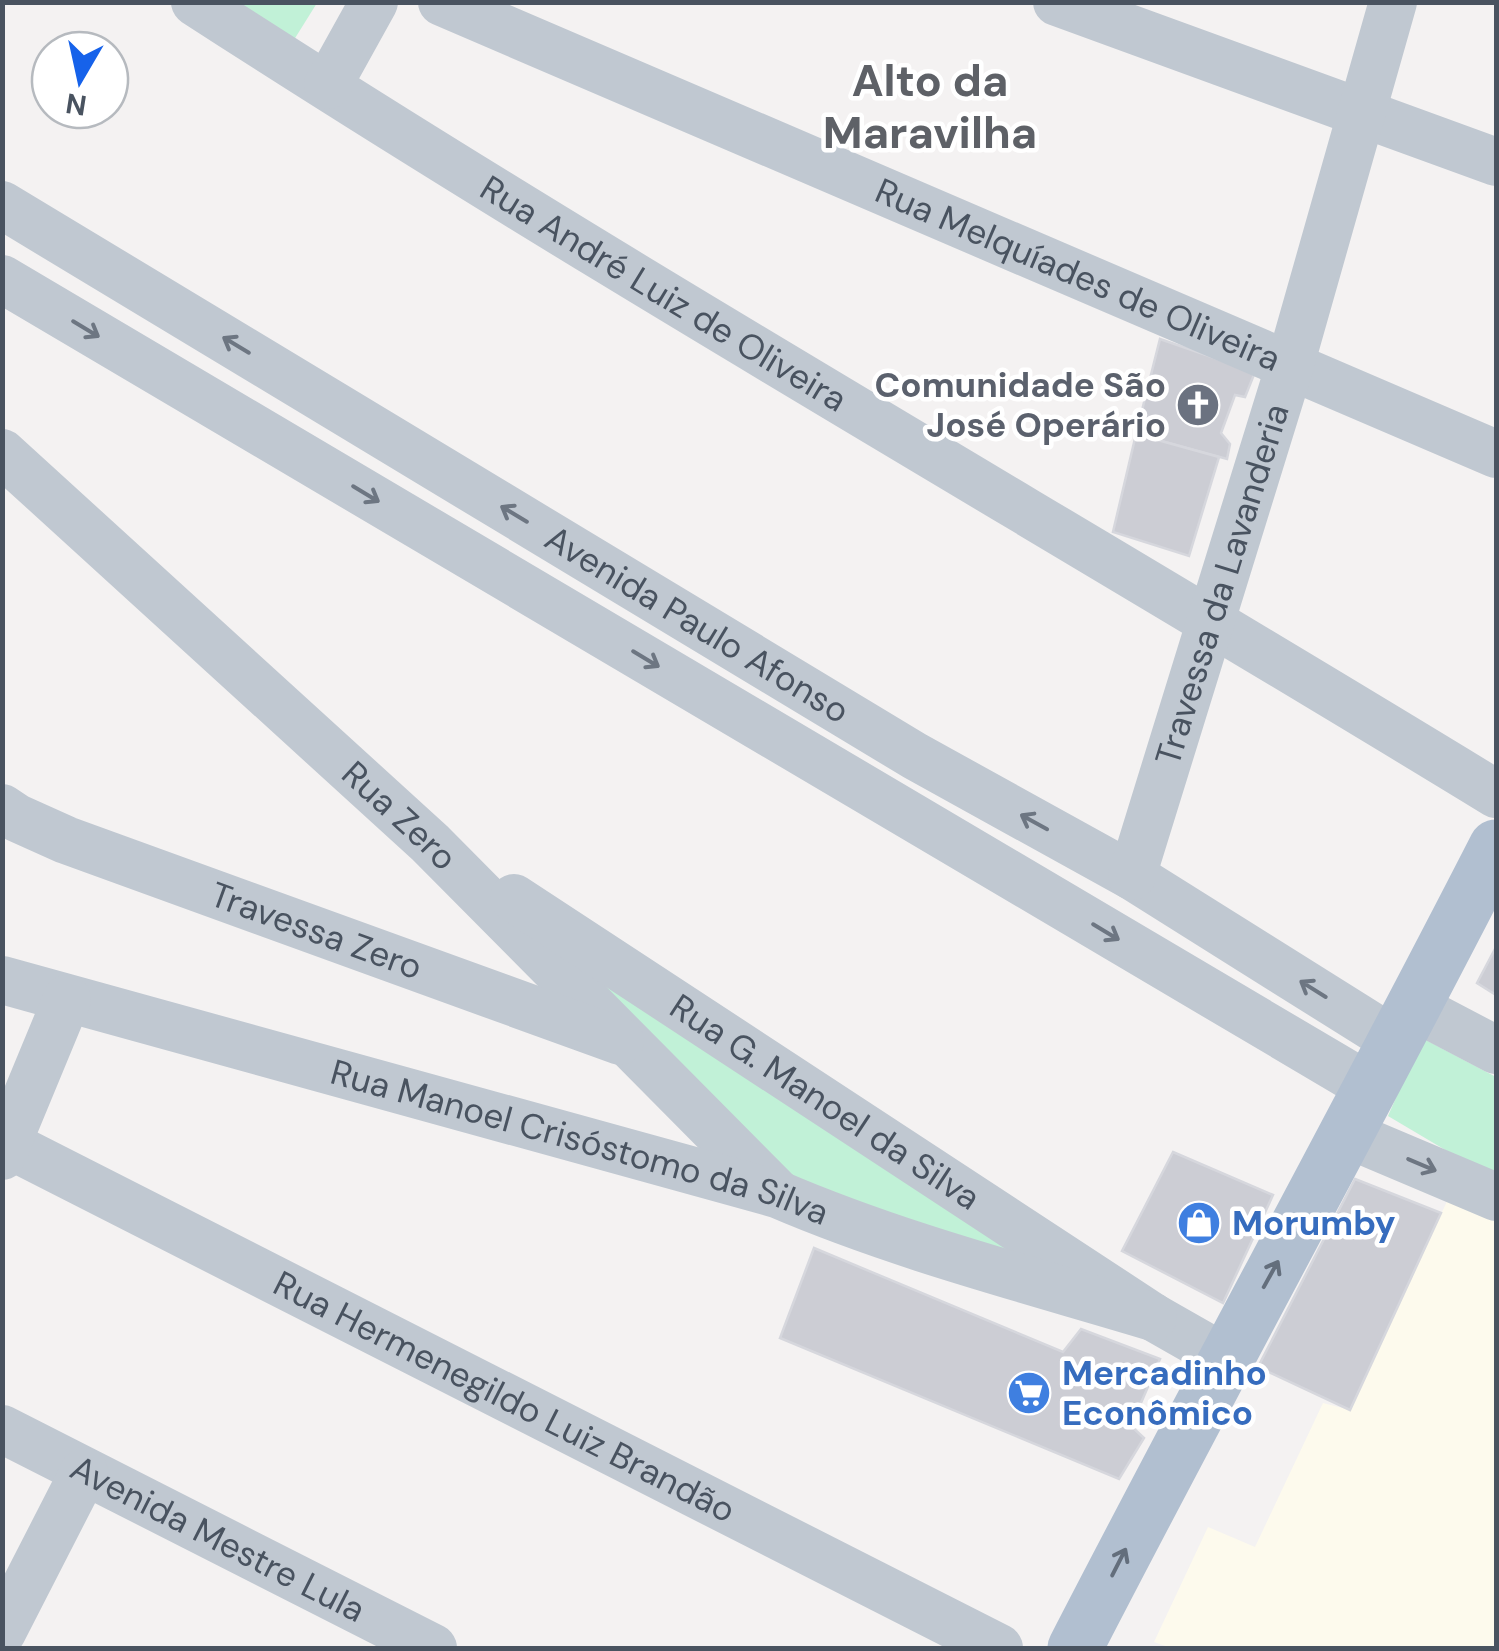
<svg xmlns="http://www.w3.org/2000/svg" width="1499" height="1651" font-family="'DM Sans',sans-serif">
<rect width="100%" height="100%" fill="#f4f2f2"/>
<polygon fill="#fdfaed" points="1449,1197 1496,1217 1496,1648 1171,1648 1154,1642 1208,1527 1255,1547 1323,1403 1350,1410"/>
<g fill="#c1f1d7">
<polygon points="227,3 317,3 292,43"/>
<polygon points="526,924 1067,1276 858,1218 756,1157"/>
<polygon points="1422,1038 1496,1077 1496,1180 1388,1116"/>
</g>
<g fill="#cccdd4" stroke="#d6d7dd" stroke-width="2.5">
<polygon points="1160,339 1255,372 1245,397 1235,395 1221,433 1230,444 1227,459 1136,434"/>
<polygon points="1136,434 1219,457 1189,556 1113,532"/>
<polygon points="1496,947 1496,995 1477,983"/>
<polygon points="1173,1152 1273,1195 1223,1303 1122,1251"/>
<polygon points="1355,1179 1441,1213 1350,1410 1258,1367"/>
<polygon points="814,1248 1063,1352 1081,1329 1160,1359 1131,1426 1144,1438 1119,1479 780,1338"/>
</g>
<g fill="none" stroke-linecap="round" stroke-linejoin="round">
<g stroke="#c0c8d1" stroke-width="48">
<path id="s1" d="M195,2C621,278 1063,529 1496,794"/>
<path id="s2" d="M442,2L1496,454"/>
<polyline points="1057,2 1496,162"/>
<polyline points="328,85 374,2"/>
<path id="s3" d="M2,205L915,756L1132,876L1395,1041"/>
<polyline points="2,279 1371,1088"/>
<path id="s4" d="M2,453L430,843L777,1193"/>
<path id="s5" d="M2,808L17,818L66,840L620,1041"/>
<path id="s6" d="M1132,876L1290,365L1393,2"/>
<path id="s7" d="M514,898L1153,1317L1225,1358"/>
<path id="s8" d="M2,980L777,1194C898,1246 1027,1279 1153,1317"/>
<polyline points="1414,1007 1496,1050"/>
<polyline points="1347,1134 1496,1197"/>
<path id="s9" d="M7,1144L999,1648"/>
<polyline points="2,1156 67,999"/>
<path id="s10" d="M2,1429L433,1648"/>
<polyline points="2,1632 84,1472"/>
</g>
<path stroke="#b1bfd0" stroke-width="55" d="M1075,1648C1213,1380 1359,1115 1496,847"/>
</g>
<defs><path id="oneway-shaft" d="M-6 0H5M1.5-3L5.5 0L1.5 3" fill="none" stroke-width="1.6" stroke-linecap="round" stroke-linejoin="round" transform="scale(2.5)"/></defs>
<g stroke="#6d7682">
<use href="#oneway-shaft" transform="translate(86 329) rotate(31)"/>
<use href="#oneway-shaft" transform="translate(236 345) rotate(-149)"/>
<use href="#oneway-shaft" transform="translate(366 494) rotate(31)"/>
<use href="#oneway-shaft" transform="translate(514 514) rotate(-149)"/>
<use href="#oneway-shaft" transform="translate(646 659) rotate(31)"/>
<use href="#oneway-shaft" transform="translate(1034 822) rotate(-151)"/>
<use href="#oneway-shaft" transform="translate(1106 932) rotate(31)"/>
<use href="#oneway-shaft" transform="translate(1313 989) rotate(-148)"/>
<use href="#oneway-shaft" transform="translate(1422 1165) rotate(23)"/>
</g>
<g stroke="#636e7c">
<use href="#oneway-shaft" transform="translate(1271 1274) rotate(-61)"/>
<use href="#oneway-shaft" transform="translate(1119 1562) rotate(-63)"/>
</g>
<defs>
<g id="church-disc" transform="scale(2.25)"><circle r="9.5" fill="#6b7280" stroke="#fff"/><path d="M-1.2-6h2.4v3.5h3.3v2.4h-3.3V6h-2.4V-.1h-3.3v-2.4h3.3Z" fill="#fff"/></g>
<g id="shop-disc" transform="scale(2.25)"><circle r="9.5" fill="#3f7fe0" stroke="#fff"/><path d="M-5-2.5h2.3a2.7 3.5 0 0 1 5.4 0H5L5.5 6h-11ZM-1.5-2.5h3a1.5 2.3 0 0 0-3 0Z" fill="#fff"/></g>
<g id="supermarket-disc" transform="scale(2.25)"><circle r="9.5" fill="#3f7fe0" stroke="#fff"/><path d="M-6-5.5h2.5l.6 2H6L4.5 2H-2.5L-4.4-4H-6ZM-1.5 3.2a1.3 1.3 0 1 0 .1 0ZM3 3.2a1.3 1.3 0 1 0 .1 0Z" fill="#fff"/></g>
</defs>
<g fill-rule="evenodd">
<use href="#church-disc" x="1198" y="405"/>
<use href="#shop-disc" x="1199" y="1223"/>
<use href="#supermarket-disc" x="1029" y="1393"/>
</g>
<g text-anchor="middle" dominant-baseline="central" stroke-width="9" stroke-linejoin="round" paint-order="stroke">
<g font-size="35" fill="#495360" stroke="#fff">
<text stroke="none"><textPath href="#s2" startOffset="692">Rua Melquíades de Oliveira</textPath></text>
<text stroke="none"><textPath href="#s1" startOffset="552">Rua André Luiz de Oliveira</textPath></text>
<text stroke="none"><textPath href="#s6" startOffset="305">Travessa da Lavanderia</textPath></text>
<text stroke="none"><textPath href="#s3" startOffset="812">Avenida Paulo Afonso</textPath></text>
<text stroke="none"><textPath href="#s4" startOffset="538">Rua Zero</textPath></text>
<text stroke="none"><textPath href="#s5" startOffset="338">Travessa Zero</textPath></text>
<text stroke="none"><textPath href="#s7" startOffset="372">Rua G. Manoel da Silva</textPath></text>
<text stroke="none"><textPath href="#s8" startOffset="600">Rua Manoel Crisóstomo da Silva</textPath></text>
<text stroke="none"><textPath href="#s9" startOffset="558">Rua Hermenegildo Luiz Brandão</textPath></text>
<text stroke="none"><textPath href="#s10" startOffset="242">Avenida Mestre Lula</textPath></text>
</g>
<g font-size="35" font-weight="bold" fill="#5b616d" stroke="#fff" text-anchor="end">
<text x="1166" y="385">Comunidade São<tspan x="1166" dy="40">José Operário</tspan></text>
</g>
<g font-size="35" font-weight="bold" fill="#366cbe" stroke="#fff" text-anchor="start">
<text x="1232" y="1223">Morumby</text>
<text x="1062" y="1373">Mercadinho<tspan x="1062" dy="40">Econômico</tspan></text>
</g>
<g font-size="45" font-weight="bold" fill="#5e6167" stroke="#fff">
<text x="930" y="80">Alto da<tspan x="930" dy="52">Maravilha</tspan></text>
</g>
</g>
<rect width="1499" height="1651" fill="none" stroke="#495360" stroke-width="10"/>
<g transform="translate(80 80) rotate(189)"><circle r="48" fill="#ffffff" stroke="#b6babf" stroke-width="2.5"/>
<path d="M0-8L18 38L0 25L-18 38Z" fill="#1662ea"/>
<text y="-15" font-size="28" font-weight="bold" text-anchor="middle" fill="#495360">N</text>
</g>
</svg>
